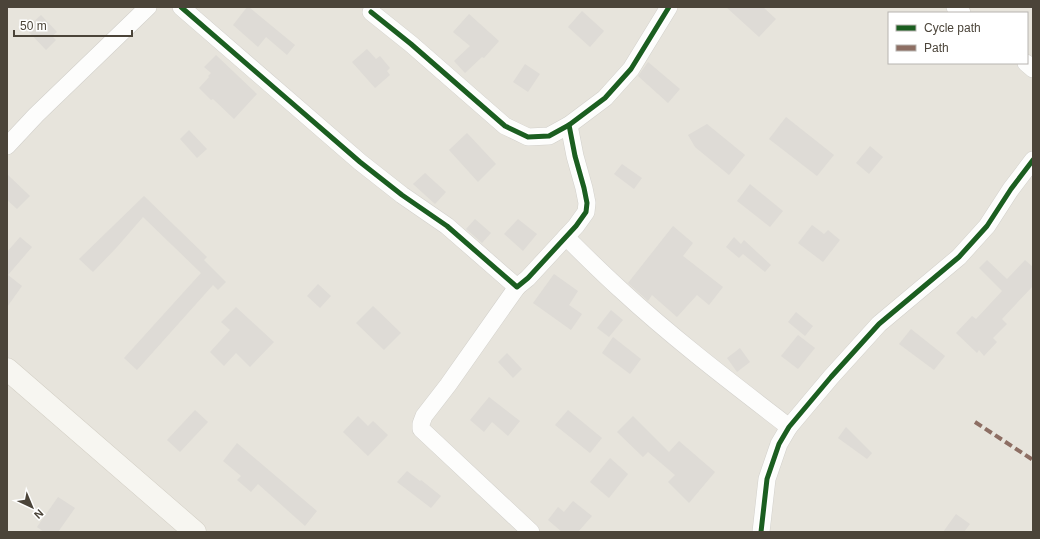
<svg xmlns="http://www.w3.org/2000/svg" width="1040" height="539" font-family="Helvetica,sans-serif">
<rect width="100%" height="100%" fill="#f4f2ee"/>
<path fill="#e7e4dc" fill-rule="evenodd" d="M7,7H1033V532H7ZM889,13H1027V63H889Z"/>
<g fill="#dedbd6">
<polygon points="247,7 249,7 295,45 287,55 266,37 258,47 233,25"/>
<polygon points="726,7 763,7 776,19 759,37"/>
<polygon points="582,11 604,31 590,47 568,27"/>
<polygon points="469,14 499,41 484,58 482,57 465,73 454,61 470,46 453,32"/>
<polygon points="41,15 57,32 52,36 56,40 46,50 28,31 31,28 29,26"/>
<polygon points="367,49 376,59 380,56 390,68 387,71 390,75 375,88 352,62"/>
<polygon points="216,55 257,94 234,119 213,99 211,100 199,88 209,77 208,76 211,73 204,67"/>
<polygon points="648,62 680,89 668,103 638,76"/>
<polygon points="525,64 540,74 528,92 513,82"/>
<polygon points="786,117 834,155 817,176 769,139"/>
<polygon points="707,124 745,155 729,175 695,147 688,135"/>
<polygon points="189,130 207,149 197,158 180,139"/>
<polygon points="467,133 496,164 478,182 449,150"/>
<polygon points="870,146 883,157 869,174 856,163"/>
<polygon points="622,164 642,178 634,189 614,174"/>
<polygon points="425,173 446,192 435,204 413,184"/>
<polygon points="7,174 30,196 17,209 7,200"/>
<polygon points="750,184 783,211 770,227 737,201"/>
<polygon points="144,196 207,257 204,260 226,282 218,290 213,285 137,370 124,358 201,273 143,217 117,247 93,272 79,259"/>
<polygon points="475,219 491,233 482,243 466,229"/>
<polygon points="518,219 537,234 523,251 504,234"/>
<polygon points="812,225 824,234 828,230 840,240 823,262 798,243"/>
<polygon points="673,226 693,243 683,256 723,287 709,305 697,295 677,317 652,295 648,301 628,283"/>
<polygon points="20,237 32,247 8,275 22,286 7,307 7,252"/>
<polygon points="734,237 741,244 744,240 771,265 765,272 743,254 739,258 726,247"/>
<polygon points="987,260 1007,279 1025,260 1033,267 1033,286 1002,319 1007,324 993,338 997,342 984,356 979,350 977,353 956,333 972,316 976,319 1002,291 979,268"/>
<polygon points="554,274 578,291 569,305 582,314 571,330 533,303"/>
<polygon points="318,284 331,296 320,308 307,296"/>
<polygon points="373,306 401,333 384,350 356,323"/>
<polygon points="236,307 274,342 250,367 236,353 224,366 210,352 230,330 221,322"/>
<polygon points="611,310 623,320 609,337 597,328"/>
<polygon points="796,312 813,326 805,336 788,322"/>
<polygon points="911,329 945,356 934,370 899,344"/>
<polygon points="798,335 815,348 798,369 781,356"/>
<polygon points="613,337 641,359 630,374 602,353"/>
<polygon points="740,348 750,362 737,372 727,358"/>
<polygon points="507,353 522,369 513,378 498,362"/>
<polygon points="489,397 520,421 508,436 492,422 484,432 470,420"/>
<polygon points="195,410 208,422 180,452 167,440"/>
<polygon points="568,410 602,438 590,453 555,425"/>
<polygon points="358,416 368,426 373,421 388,435 368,456 343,432"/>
<polygon points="633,416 669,452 679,441 715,472 689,503 668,482 675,475 648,452 643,457 617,432"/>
<polygon points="846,427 872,453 867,459 838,438"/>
<polygon points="237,443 317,511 305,526 258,484 251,492 237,480 241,476 223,461"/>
<polygon points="610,458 628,474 609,498 590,482"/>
<polygon points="407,471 420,481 421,480 441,496 431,508 397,482"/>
<polygon points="58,497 75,508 58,532 44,532 37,527"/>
<polygon points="573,501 592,516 578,532 562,532 548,520 558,507 564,512"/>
<polygon points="956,514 970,524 964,532 943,532"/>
</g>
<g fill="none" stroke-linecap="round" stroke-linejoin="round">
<g stroke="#d2d0cb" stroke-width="18">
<g id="street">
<polyline points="181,7 360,162 402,195 447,226 517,287 528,278 576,226 586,212 587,203 584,188 575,156 569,125"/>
<polyline points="955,7 962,13"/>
<polyline points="371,12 411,44 505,126 528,137 549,136 569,125 605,98 631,69 669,7"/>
<polyline points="1026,63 1033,69"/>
<polyline points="7,146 36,115 148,7"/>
<path d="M566,237C584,255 602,273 621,290C674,339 732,383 789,427"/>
<polyline points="517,287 448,385 424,416 421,424 421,429 531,532"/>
<polyline points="761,532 767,479 779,444 789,427 831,377 879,324 959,257 987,226 1011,189 1033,160"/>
</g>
</g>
<g stroke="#d3cfc5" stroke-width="23">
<polyline id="secondary" points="7,369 195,532"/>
</g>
<use href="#street" stroke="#fdfdfc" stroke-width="17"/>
<use href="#secondary" stroke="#f7f6f1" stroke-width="22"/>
<polyline stroke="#8d6e63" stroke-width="4" stroke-dasharray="8 4" stroke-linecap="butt" points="975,422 1033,460"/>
<g stroke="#fff" stroke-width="8">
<g id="cycleway">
<polyline points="181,7 360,162 402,195 447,226 517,287 528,278 576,226 586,212 587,203 584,188 575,156 569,125"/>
<polyline points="371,12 411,44 505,126 528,137 549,136 569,125 605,98 631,69 669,7"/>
<polyline points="761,532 767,479 779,444 789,427 831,377 879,324 959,257 987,226 1011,189 1033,160"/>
</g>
</g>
<use href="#cycleway" stroke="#1b5e20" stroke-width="5"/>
</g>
<rect width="1040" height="539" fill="none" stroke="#4b4439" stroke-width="16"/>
<rect x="888" y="12" width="140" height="52" fill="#ffffff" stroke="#b7b4b0"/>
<rect x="896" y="25" width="20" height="6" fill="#1b5e20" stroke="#b7b4b0"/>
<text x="924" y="32" font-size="12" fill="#4b4439">Cycle path</text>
<rect x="896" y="45" width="20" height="6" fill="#8d6e63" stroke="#b7b4b0"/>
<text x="924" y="52" font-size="12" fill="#4b4439">Path</text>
<g transform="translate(32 507) rotate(136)" stroke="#ffffff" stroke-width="3" paint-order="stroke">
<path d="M0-3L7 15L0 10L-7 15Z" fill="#4b4439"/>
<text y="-6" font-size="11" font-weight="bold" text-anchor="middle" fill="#4b4439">N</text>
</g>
<path d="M14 30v6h118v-6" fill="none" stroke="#4b4439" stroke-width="2"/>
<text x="20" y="30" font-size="12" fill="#4b4439" stroke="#ffffff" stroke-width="3" paint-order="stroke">50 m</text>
</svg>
